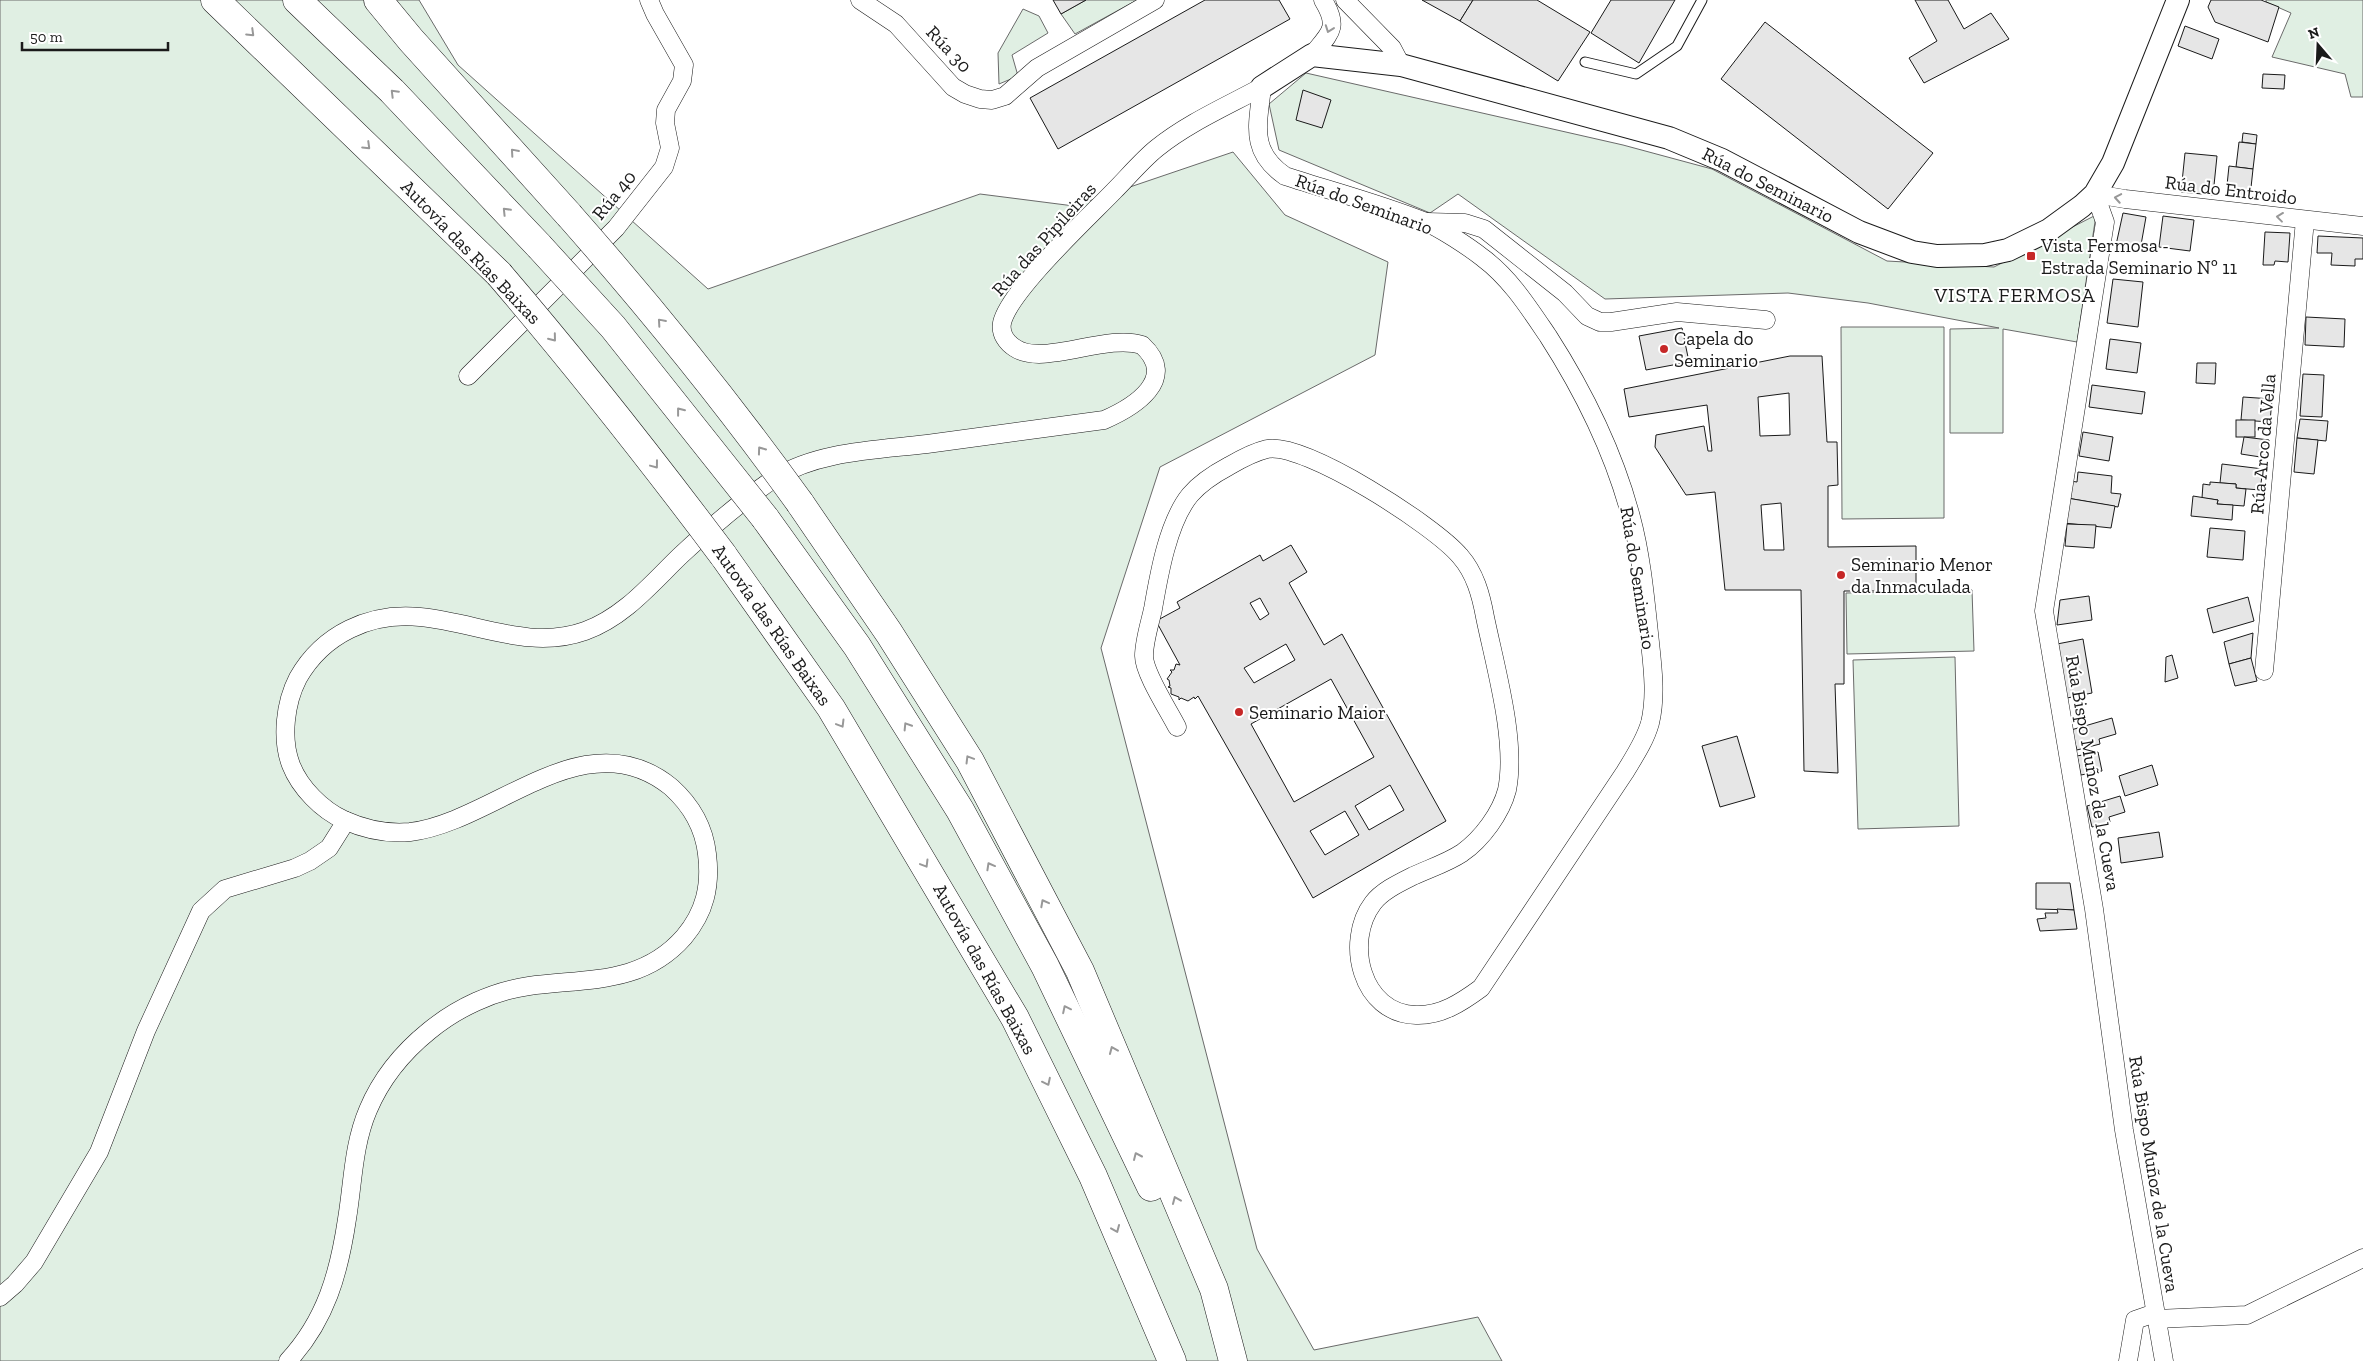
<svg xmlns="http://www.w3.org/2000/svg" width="2363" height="1361" font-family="'Zilla Slab',serif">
<rect width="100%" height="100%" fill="#fff"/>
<g fill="#e0efe3" stroke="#6a6a6a">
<polygon points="0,0 419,0 458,65 708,289 980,194 1074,206 1233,152 1285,215 1388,262 1375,355 1160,467 1101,648 1257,1249 1314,1350 1478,1317 1502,1361 0,1361"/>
<polygon points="1086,0 1137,0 1075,34 1061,14"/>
<polygon points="2266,0 2363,0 2363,97 2351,97 2345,74 2272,57 2291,13 2266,2"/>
<polygon points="1023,9 1039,16 1048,33 1012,55 1018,76 999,84 998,53"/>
<polygon points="1306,73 1623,145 1712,169 1887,261 1994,267 2096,215 2077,342 2003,329 2003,433 1950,433 1950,329 1999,328 1868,303 1788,293 1605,299 1458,194 1430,213 1279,150 1269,104"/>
<polygon points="1841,327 1944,327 1944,518 1842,519"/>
<polygon points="1972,590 1974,651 1847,654 1846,593"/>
<polygon points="1955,657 1959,826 1858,829 1853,660"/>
</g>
<g fill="#e6e6e6" stroke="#1a1a1a" fill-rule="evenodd">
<polygon points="1053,0 1086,0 1061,14"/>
<polygon points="1205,0 1279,0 1290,19 1058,149 1030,98"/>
<polygon points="1422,0 1473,0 1460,21"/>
<polygon points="1473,0 1537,0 1590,32 1558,81 1460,21"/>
<polygon points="1611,0 1675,0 1639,63 1591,33"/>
<polygon points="1915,0 1948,0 1964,29 1991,13 2009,39 1924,83 1909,58 1937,41"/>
<polygon points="2211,0 2261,0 2279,7 2268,42 2215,22 2208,7"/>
<polygon points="1765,22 1933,153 1888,209 1721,79"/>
<polygon points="2185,26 2219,39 2212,59 2178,46"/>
<polygon points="2263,74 2285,75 2284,89 2262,88"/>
<polygon points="1303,90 1331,100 1322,128 1296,120"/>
<polygon points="2243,133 2257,135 2256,144 2242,142"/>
<polygon points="2239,142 2256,144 2253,169 2236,167"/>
<polygon points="2185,153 2217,156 2213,195 2181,192"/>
<polygon points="2229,166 2253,169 2250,197 2226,195"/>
<polygon points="2123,213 2146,217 2141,245 2116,245"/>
<polygon points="2163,216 2194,220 2190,251 2159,247"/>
<polygon points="2265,232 2290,233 2288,262 2275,261 2274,265 2263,265"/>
<polygon points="2318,236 2363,238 2363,259 2355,259 2355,266 2331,265 2332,253 2317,253"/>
<polygon points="2113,279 2143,282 2138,327 2107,323"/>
<polygon points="2306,317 2345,319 2344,347 2305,345"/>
<polygon points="1682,328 1689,362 1646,370 1639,336"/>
<polygon points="2110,339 2141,343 2137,373 2106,369"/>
<path d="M1790,356H1822L1827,442H1837L1838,485L1828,486V547L1916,546V591H1844V684H1835L1838,773L1804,771L1801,590H1725L1715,492L1686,495L1655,447L1656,435L1704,426L1708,451H1712L1707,405L1629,417L1624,389ZM1789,393L1790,435L1760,436L1758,397ZM1781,503L1784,550H1764L1761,505Z"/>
<polygon points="2197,363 2216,363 2215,384 2196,383"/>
<polygon points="2303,374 2324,375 2322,417 2300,416"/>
<polygon points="2092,385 2145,392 2142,414 2089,407"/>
<polygon points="2243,397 2272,399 2270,422 2241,420"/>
<polygon points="2300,419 2328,421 2326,441 2297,438"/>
<rect x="2236" y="420" width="19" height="17"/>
<polygon points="2083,432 2113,437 2109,461 2079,456"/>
<polygon points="2244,437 2269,440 2267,458 2241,454"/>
<polygon points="2297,438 2318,440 2314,474 2294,472"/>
<polygon points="2222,464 2263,469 2260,490 2236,488 2236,484 2220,483"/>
<polygon points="2078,472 2112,476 2111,493 2121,494 2118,507 2067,498 2070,481 2077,482"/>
<polygon points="2210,482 2236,484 2236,488 2246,489 2244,506 2217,504 2218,500 2202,498 2203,484 2210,485"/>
<polygon points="2193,496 2218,500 2217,504 2233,505 2232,520 2191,516"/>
<polygon points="2067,498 2115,506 2111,528 2064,523"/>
<polygon points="2067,524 2096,525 2094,548 2065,546"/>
<polygon points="2210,528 2245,531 2243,560 2207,557"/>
<path d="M1291,545L1307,572L1289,583L1324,645L1342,634L1446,821L1313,898L1198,696L1195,699L1194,697L1188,701L1181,698L1179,700V697L1171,694V688L1168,687L1170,686L1169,680L1167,679L1172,672L1170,670H1174L1176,664L1180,665L1156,621L1180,608L1177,602L1260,555L1263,561ZM1260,598L1269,614L1260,620L1250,603ZM1286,644L1295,660L1254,683L1244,668ZM1331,679L1374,757L1294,802L1251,724ZM1390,785L1404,810L1369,830L1355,806ZM1345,811L1359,835L1325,855L1310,831Z"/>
<polygon points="2089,596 2092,620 2057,625 2060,600"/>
<polygon points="2248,597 2254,621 2213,633 2207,609"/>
<polygon points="2253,633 2251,658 2229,664 2224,642"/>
<polygon points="2083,639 2092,693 2067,698 2057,644"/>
<polygon points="2172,655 2178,678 2165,682 2166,657"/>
<polygon points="2251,658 2257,681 2235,686 2229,664"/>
<polygon points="2112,718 2116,734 2099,739 2100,744 2077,750 2071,730"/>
<polygon points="1737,736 1755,797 1720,807 1702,746"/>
<polygon points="2098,752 2102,771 2081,775 2077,756"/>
<polygon points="2152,765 2158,785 2125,796 2119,776"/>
<polygon points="2120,796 2125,812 2109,817 2110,822 2092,827 2087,806"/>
<polygon points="2159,832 2163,857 2121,863 2118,838"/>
<polygon points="2036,883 2070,883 2074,910 2036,909"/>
<polygon points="2057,909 2074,910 2077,929 2040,931 2037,919 2046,918 2045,913 2058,913"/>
</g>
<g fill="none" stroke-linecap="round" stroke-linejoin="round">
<g stroke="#1a1a1a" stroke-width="11">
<polyline id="service" points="1585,62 1636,74 1677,46 1702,0"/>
</g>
<g stroke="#1a1a1a" stroke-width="19">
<g id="minor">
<polyline points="860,0 896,24 953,87 965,94 980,99 992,100 1005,96 1037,68 1155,0"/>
<polyline points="1345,0 1392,48 1401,65"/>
<path d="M1312,55C1330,33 1340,28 1323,0"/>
<polyline points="2095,194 2105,222 2044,611 2094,909 2124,1130 2164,1361"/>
<polyline points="2095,194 2125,199 2363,226"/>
<polyline points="1427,222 1465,223 1484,229 1565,293 1587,316 1600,322 1611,322 1677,312 1766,320"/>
<polyline points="468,376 616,228 664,167 670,148 665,123 666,110 682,81 684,65 655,14 649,0"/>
<polyline points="2264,671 2305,220"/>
<path d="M1177,727C1169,711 1144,673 1144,656C1144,641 1150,623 1153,609C1159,574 1168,522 1190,495C1201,482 1214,474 1229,466C1241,459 1254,452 1267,449C1305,442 1435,526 1460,556C1475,573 1481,595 1485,617C1495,666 1517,741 1507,790C1501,813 1482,839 1462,853C1447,863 1428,869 1413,876C1399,883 1382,891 1373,903C1344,941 1361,1014 1416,1015C1441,1016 1462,1002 1481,988L1625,772C1634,757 1645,741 1650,723C1657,694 1652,663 1649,633C1645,595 1641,554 1631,517C1614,453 1584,392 1548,336C1529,308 1510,278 1483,258C1469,247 1439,227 1423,221C1378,203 1331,191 1285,176C1249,151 1258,125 1262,87"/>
<polyline points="0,1297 15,1284 34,1262 99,1152 146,1031 201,911 225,889 295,868 310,861 329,848 346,821"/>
<polyline points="2156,1319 2247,1315 2363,1258"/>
<path d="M288,1361C326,1320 339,1273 347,1219C353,1183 353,1145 368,1110C381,1079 403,1052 429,1031C457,1008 493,991 529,986C587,978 642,985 684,937C705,912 711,886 707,854C704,827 691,805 671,787C585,717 495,822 410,832C388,834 364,829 344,820C322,810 300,788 291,765C281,739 285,703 298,678C323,634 370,612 420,617C476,622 529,651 585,631C624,617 651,584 680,556C710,528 741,501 775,478C818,451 877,450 927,444C986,436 1045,428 1104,420C1134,407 1179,379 1142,345C1106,333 1043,367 1015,348C1007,343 1000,334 1002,323C1009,291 1089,217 1114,191C1128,177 1142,160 1157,148C1188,123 1227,106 1262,87"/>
<polyline points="2128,1361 2135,1320 2155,1313"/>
</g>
</g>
<g stroke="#1a1a1a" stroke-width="24">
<polyline id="tertiary" points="1262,87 1312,55 1401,65 1669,138 1722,160 1859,232 1912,252 1937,256 1985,255 2008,250 2049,230 2082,206 2095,194 2113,163 2178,0"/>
</g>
<g stroke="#1a1a1a" stroke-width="29">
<g id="motorway">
<polyline points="215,0 499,274"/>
<polyline points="297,0 392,91 539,246"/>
<polyline points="378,0 411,40 569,215"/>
<polyline points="800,503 889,633 970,761 1080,971 1214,1289 1233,1361"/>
<polyline points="765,518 857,646 960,810 1045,966 1151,1187"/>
<polyline points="723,555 831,708 1015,1018 1093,1176 1172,1361"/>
</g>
</g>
<use href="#service" stroke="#fff" stroke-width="9"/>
<use href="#minor" stroke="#fff" stroke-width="18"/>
<use href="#tertiary" stroke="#fff" stroke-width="22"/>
<use href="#motorway" stroke="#fff" stroke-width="28"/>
<g stroke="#1a1a1a" stroke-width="29" stroke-linecap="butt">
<g id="motorway-bridge">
<path d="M569,215C651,308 728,403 800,503"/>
<polyline points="539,246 613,327 765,518"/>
<path d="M499,274C577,365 651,459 723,555"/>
</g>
</g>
<use href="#motorway-bridge" stroke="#fff" stroke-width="28"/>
</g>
<defs><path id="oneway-chevron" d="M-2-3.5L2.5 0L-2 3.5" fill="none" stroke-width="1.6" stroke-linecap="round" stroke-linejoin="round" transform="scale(1.25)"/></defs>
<g stroke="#989898">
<use href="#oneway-chevron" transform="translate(1329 29) rotate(110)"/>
<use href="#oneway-chevron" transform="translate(251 33) rotate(44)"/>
<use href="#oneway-chevron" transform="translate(394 93) rotate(-135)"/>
<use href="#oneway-chevron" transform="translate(367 146) rotate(44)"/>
<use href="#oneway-chevron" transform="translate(514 152) rotate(-131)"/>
<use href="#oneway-chevron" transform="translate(2118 198) rotate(-170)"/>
<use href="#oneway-chevron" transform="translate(506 211) rotate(-134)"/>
<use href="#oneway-chevron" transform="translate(2280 217) rotate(-173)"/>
<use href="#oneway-chevron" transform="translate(661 322) rotate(-131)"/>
<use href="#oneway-chevron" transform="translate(553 338) rotate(51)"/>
<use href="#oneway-chevron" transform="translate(680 411) rotate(-128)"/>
<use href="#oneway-chevron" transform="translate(761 450) rotate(-126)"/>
<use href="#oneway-chevron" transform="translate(655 465) rotate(53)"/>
<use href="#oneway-chevron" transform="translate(841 724) rotate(59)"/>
<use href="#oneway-chevron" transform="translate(907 726) rotate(-122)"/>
<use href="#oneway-chevron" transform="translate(969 759) rotate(-121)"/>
<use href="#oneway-chevron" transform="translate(925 864) rotate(59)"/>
<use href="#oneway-chevron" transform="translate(990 866) rotate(-119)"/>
<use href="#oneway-chevron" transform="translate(1044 903) rotate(-118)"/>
<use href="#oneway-chevron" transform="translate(1066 1009) rotate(-116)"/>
<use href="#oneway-chevron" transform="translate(1113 1050) rotate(-113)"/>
<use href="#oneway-chevron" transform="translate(1047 1082) rotate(64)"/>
<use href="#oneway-chevron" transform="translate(1137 1156) rotate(-114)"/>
<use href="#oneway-chevron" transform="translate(1176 1200) rotate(-113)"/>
<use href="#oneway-chevron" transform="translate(1116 1229) rotate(67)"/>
</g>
<g fill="#c62828" stroke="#fff" stroke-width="2">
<rect x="2026" y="251" width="10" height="10" rx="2.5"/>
<circle cx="1664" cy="349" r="5"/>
<circle cx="1841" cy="575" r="5"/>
<circle cx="1239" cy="712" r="5"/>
</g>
<g text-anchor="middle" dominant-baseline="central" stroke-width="4" stroke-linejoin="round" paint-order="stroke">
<g font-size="19" fill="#1a1a1a" stroke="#fff">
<text transform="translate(949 49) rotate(47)">Rúa 30</text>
<text transform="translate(1768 185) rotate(27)">Rúa do Seminario</text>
<text transform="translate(2231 190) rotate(7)">Rúa do Entroido</text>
<text transform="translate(614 195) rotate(-51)">Rúa 40</text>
<text transform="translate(1364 204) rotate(20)">Rúa do Seminario</text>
<text transform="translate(1044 239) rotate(-48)">Rúa das Pipileiras</text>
<text transform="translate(471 252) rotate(46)">Autovía das Rías Baixas</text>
<text transform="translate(2263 444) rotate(-85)">Rúa Arco da Vella</text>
<text transform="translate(1638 578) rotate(81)">Rúa do Seminario</text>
<text transform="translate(772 625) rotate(55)">Autovía das Rías Baixas</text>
<text transform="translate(2093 773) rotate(80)">Rúa Bispo Muñoz de la Cueva</text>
<text transform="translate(985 969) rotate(61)">Autovía das Rías Baixas</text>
<text transform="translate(2154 1174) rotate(81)">Rúa Bispo Muñoz de la Cueva</text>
</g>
<g font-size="19" fill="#1a1a1a" stroke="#fff" text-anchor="start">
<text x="2041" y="245">Vista Fermosa -<tspan x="2041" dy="22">Estrada Seminario Nº 11</tspan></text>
<text x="1674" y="338">Capela do<tspan x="1674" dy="22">Seminario</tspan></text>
<text x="1851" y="564">Seminario Menor<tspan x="1851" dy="22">da Inmaculada</tspan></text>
<text x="1249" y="712">Seminario Maior</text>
</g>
<g font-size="20" letter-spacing="1" fill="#1a1a1a" stroke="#fff">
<text x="2015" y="295">VISTA FERMOSA</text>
</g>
</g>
<g transform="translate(2318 45) rotate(341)" stroke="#ffffff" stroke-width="4" paint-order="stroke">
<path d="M0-4L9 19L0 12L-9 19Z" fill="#1a1a1a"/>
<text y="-8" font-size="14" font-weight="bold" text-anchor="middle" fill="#1a1a1a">N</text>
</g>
<path d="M22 42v8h146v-8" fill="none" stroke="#1a1a1a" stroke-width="2.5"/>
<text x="30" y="42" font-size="15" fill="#1a1a1a" stroke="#ffffff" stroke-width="4" paint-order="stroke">50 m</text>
</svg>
